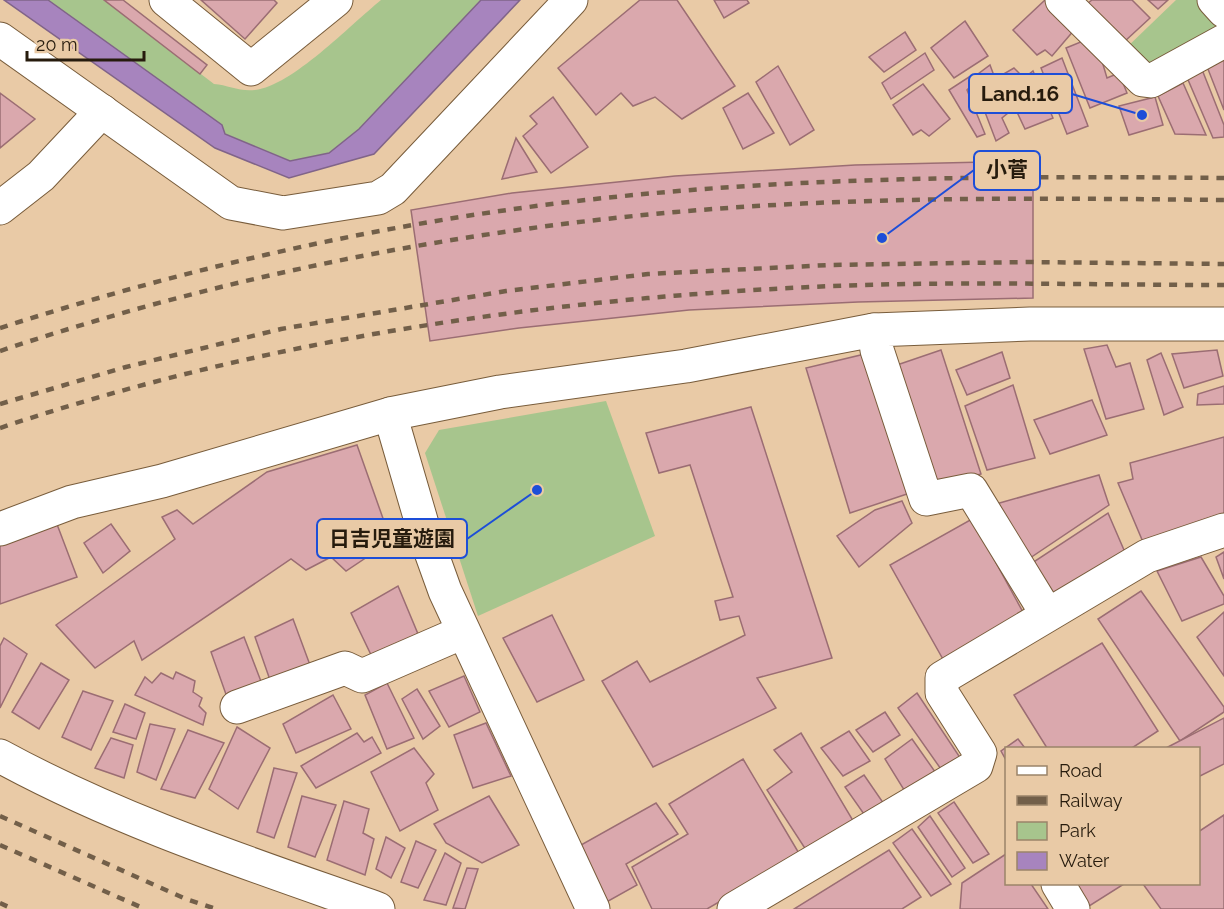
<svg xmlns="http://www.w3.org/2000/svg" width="1224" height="909" font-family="Raleway,'Noto Sans JP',sans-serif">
<rect width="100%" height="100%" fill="#e9caa6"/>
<g fill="#a7c58d">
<path d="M48,0H104L214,84C228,85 240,92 255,90C292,86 350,25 381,0H481L359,129L329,153L290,161L225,134L222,125Z"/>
<polygon points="1176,0 1201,0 1224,24 1148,76 1123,51"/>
<polygon points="606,401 655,536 478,616 425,453 439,430"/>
</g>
<polygon fill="#a784be" stroke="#806489" stroke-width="1.5" points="4,0 48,0 222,125 225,134 290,161 329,153 359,129 481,0 520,0 374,154 289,178 215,148"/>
<g fill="#daa8ad" stroke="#9b6d73" stroke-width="1.5">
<polygon points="104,0 123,0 207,65 200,74"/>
<polygon points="201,0 274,0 277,3 245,39"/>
<polygon points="640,0 677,0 735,86 682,119 655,97 633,106 621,93 596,115 558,68"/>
<polygon points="714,0 747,0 749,3 724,18"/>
<polygon points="1045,0 1075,29 1052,56 1045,50 1037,55 1013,30"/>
<polygon points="1092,0 1132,0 1150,18 1124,42 1088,3"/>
<polygon points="1148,0 1168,0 1158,9"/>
<polygon points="965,21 988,56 954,78 931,48"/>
<polygon points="905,32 916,50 884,72 869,57"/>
<polygon points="1083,41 1099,51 1107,78 1119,73 1127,93 1090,108 1066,48"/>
<polygon points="925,53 934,70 891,99 882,83"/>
<polygon points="1224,57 1224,110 1206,64"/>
<polygon points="1062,58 1088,126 1067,134 1041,68"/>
<polygon points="990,65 1008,113 1002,118 1009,133 996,141 980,99 988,93 978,74"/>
<polygon points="778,66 814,130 790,145 756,82"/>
<polygon points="1201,67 1224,125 1224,137 1213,138 1186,75"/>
<polygon points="1014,68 1024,78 1033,71 1053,118 1025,129 1000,76"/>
<polygon points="969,77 971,86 967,90 985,134 977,137 949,90"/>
<polygon points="1183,83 1206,135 1175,134 1158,96"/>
<polygon points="923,84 950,119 929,136 921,130 913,135 893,105"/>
<polygon points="0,93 35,119 0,148"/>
<polygon points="748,93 774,133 743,149 723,108"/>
<polygon points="553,97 588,147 551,173 523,136 537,124 530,116"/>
<polygon points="1155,97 1163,125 1129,135 1119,106"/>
<polygon points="516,138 537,172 502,179"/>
<polygon points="1033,161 1033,298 858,302 689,310 519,328 430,341 411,210 512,193 675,176 855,165"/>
<polygon points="1107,345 1116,367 1130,363 1144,409 1106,419 1084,349"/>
<polygon points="941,350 981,474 936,486 894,366"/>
<polygon points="1217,350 1223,376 1184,388 1172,354"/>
<polygon points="1002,352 1010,378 967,395 956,370"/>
<polygon points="1161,353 1183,407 1164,415 1147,360"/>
<polygon points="865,354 910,493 850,513 806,368"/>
<polygon points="1013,385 1035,458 987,470 965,406"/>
<polygon points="1224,386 1224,404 1197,405 1198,394"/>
<polygon points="1092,400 1107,435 1050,454 1034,420"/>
<polygon points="751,407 832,658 757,678 776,708 653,767 602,681 637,661 650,682 745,635 739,616 720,620 715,601 733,597 690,465 659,473 646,433"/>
<polygon points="1224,437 1224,516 1143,542 1118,483 1133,479 1130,463"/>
<polygon points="357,445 391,541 346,571 331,557 306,570 291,559 142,660 134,641 95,668 56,625 175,539 162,517 177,510 193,524 267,472"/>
<polygon points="1099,475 1109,505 1030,558 996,504"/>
<polygon points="902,501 912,523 859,567 837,536 875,510"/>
<polygon points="1108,513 1127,557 1052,604 1032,563"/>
<polygon points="55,519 77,577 0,604 0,543"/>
<polygon points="972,519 1024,614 944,661 890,565"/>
<polygon points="111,524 130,551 103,573 84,543"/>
<polygon points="1224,552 1224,579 1216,557"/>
<polygon points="1201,557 1224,596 1224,604 1182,621 1157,571"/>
<polygon points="398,586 418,634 373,659 351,613"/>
<polygon points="1141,591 1224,707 1224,712 1180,741 1098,619"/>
<polygon points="1224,612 1224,676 1197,637"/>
<polygon points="552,615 584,680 537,702 503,638"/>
<polygon points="293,619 310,665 270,680 255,637"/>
<polygon points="244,637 262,684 228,700 211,652"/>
<polygon points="4,638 27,654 0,708 0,646"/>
<polygon points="1102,643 1158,731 1132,748 1047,748 1014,695"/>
<polygon points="41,663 69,680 39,729 12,712"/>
<polygon points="176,672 195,681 193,692 202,698 199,706 206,713 203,725 135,695 145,677 152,683 161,673 173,679"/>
<polygon points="464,676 480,712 449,727 429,691"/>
<polygon points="387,683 414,738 387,749 365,695"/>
<polygon points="417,689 440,726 423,739 402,699"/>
<polygon points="83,691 113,701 91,750 62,737"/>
<polygon points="917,693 961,759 943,772 898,708"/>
<polygon points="333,695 351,729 296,753 283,724"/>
<polygon points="125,704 145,713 136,739 113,732"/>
<polygon points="885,712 900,735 873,752 856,730"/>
<polygon points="1224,718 1224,764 1198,777 1198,748 1166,748"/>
<polygon points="486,723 511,776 473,788 454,735"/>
<polygon points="150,724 175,729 156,780 137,772"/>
<polygon points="237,727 270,748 238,809 209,789"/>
<polygon points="188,730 224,743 195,798 161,789"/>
<polygon points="849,731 870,761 843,776 821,748"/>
<polygon points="357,733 364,742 372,737 381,753 316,788 301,766"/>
<polygon points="801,733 855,824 808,853 767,790 792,772 774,750"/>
<polygon points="111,738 133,745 124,778 95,768"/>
<polygon points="912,739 938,776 909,798 885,759"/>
<polygon points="1018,739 1025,748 1006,748 1006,760 1001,751"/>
<polygon points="414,748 434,774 426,783 438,810 400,831 371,772"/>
<polygon points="743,759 800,855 707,909 652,909 632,867 688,834 669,804"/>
<polygon points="274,768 297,773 274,838 257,832"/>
<polygon points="864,775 884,804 866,817 845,787"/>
<polygon points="302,796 336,805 315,857 288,847"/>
<polygon points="489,796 519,845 482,863 446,843 434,824"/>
<polygon points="344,801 369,809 363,833 374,839 365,875 327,860"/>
<polygon points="954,802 989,854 973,863 938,813"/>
<polygon points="656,803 678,834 626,864 637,885 603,904 572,850"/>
<polygon points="1224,815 1224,909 1161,909 1143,884 1198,884 1198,832"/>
<polygon points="930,816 965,868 952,877 918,827"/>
<polygon points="912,829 951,884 931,896 893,843"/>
<polygon points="386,837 405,848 391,878 376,869"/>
<polygon points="416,841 436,850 418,888 401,882"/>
<polygon points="889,850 921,897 902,909 794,909"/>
<polygon points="445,853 461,863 446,905 424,900"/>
<polygon points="1006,854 1006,884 1031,884 1048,909 960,909 962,883"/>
<polygon points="467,868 478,869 465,909 453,908"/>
<polygon points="1074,884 1124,884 1086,908"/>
</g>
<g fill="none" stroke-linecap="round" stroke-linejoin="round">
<g stroke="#785c3b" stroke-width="35">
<g id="minor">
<polyline points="166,0 251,69 336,0"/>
<polyline points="1062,0 1143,80 1151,81 1224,41"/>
<polyline points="1214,0 1224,11"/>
<polyline points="0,39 231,203 283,213 378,198 393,189 571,0"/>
<polyline points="0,208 41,176 102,111"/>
<polyline points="390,414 427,541 445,591 593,909"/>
<polyline points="0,529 72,502 162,481 390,414 500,392 686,366 874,330"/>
<polyline points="1047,614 971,490 926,499 877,350 874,330 1030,324 1224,324"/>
<polyline points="237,707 345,668 362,676 463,632"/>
<path d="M0,756C121,822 248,863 378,909"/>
<polyline points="1058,884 1073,909"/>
<polyline points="734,909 976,766 980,753 942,693 942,678 1147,556 1224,530"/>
</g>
</g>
<use href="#minor" stroke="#fff" stroke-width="33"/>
<g stroke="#725f49" stroke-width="4.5" stroke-dasharray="8 8" stroke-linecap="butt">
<path d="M0,328C199,264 406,218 614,197C817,176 1021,176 1224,178"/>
<path d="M0,351C217,278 448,232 676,212C858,196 1041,198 1224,200"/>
<polyline points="0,404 126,367 281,329 506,291 648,274 830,265 1027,262 1224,264"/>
<path d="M0,428C268,338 550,298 832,286C962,281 1093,285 1224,285"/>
<polyline points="0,816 186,899 216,909"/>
<polyline points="0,845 145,909"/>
<polyline points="0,903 13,909"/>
</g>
</g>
<path fill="none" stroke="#1d4ed8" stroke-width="2" d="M1142 115L1072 94M882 238L974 170M537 490L467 539"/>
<g fill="#1d4ed8" stroke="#e9caa6" stroke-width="2">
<circle cx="1142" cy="115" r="6"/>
<circle cx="882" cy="238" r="6"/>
<circle cx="537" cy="490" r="6"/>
</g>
<g fill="#e9caa6" stroke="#1d4ed8" stroke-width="2">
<rect x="969" y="74" width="103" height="39" rx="6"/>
<rect x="974" y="151" width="66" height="39" rx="6"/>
<rect x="317" y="519" width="150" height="39" rx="6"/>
</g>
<g font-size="21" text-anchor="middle" font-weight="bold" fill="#261b0d">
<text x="1020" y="101">Land.16</text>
<text x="1007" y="177">小菅</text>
<text x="392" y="546">日吉児童遊園</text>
</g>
<rect x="1005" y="747" width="195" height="138" fill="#e9caa6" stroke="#9b8469" stroke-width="1.5"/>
<rect x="1017" y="766" width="30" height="9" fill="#ffffff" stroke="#9b8469" stroke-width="1.5"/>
<text x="1059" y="777" font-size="18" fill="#261b0d">Road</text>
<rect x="1017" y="796" width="30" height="9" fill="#725f49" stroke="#9b8469" stroke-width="1.5"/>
<text x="1059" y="807" font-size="18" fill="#261b0d">Railway</text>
<rect x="1017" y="822" width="30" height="18" fill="#a7c58d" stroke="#9b8469" stroke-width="1.5"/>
<text x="1059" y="837" font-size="18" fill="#261b0d">Park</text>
<rect x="1017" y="852" width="30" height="18" fill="#a784be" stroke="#9b8469" stroke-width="1.5"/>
<text x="1059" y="867" font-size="18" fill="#261b0d">Water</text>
<path d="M27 51v9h117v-9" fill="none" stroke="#261b0d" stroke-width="3"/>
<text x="36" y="51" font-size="18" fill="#261b0d" stroke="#e9caa6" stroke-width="4.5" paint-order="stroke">20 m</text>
</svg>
